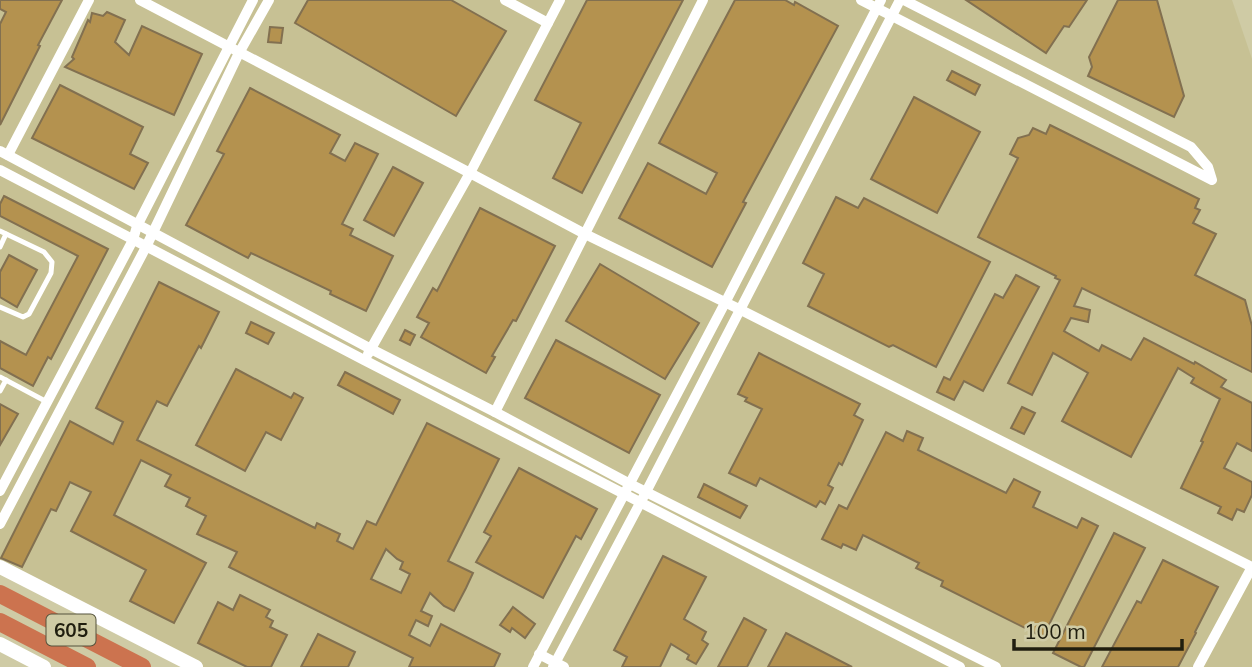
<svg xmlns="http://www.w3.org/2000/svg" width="1252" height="667" font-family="Mulish,sans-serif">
<rect width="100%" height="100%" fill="#cfcba5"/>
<polygon fill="#c7c194" points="0,0 1232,0 1252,59 1252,667 201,667 0,563"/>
<g fill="#b4924f" stroke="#827050" stroke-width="2" fill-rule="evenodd">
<polygon points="0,0 62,0 38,45 40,46 0,125 0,24 6,12 0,9"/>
<polygon points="308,0 451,0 506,31 456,116 295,23"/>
<polygon points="587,0 683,0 582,193 553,178 581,123 535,100"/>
<polygon points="735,0 785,0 794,5 795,2 838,26 743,202 746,203 712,267 619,218 648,163 706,194 717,173 659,143"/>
<polygon points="966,0 1087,0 1069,27 1064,26 1046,53"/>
<polygon points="1118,0 1157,0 1184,96 1174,117 1088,76 1092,67 1089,57"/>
<polygon points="107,12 125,20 115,42 129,55 142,26 202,54 174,115 65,67 74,59 72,57 88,20 90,22 92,13 103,16"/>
<polygon points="270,27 283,28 281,43 268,42"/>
<polygon points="952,71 980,85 975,95 947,80"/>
<polygon points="60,85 143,127 130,154 148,163 134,189 32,138"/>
<polygon points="250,88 340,135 330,153 345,161 355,143 378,154 342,224 353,229 350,235 393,256 366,311 330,294 331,291 251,253 248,258 186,225 224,154 217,151"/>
<polygon points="914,97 980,132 937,213 871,179"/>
<polygon points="1050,125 1199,199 1195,208 1200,210 1193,223 1216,234 1195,275 1245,300 1252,326 1252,372 1082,288 1074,306 1090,310 1088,322 1071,318 1064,331 1099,351 1102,345 1131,360 1144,338 1194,364 1195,362 1226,380 1221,387 1252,403 1252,451 1237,443 1224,468 1252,482 1252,495 1244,512 1237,509 1232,520 1218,513 1221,507 1181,488 1203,442 1201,441 1220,399 1191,383 1194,378 1178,368 1131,457 1062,421 1088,373 1053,353 1032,395 1008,383 1060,280 1055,278 1056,276 978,237 1018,158 1010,154 1018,138 1029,135 1033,128 1046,134"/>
<polygon points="393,167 423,183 394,236 364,220"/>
<polygon points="4,196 108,249 51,359 48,357 33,386 0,368 0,341 26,355 78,256 0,216 0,204"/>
<polygon points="836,197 858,208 864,198 990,262 936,367 893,345 889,347 808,306 824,274 803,263"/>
<polygon points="480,208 555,246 516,321 513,320 492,356 495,357 486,373 421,337 429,323 417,317 433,288 437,291"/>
<polygon points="9,255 37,270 17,307 0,297 0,272"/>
<polygon points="600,264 699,323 665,379 566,321"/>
<polygon points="1016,275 1039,287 983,391 964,381 954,400 937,392 944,377 950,380 995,294 1003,298"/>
<path d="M159,282L219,312L201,348L199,346L167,406L157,401L137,440L315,528L317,523L340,534L337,541L353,549L367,521L376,525L427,423L499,459L448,561L473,573L466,588L454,611L444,606L430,593L421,611L432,616L428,626L416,620L409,635L430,646L441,624L500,654L494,667H409L413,658L229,567L237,552L197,534L206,516L186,506L190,498L165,486L171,475L141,460L114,515L206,563L174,623L130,601L146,570L71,531L91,492L70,482L56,511L51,509L22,567L1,558L70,421L113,444L123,422L96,408ZM386,549L397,559L403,562L400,569L410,574L401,593L371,579Z"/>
<polygon points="251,322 274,333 268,344 246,333"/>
<polygon points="405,330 415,335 410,345 400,340"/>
<polygon points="556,340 660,395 629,453 525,398"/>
<polygon points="759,353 860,404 854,415 863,420 842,465 839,463 828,485 833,488 825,504 820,501 816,507 760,478 756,486 729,473 762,409 745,401 747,398 738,394"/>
<polygon points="236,369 291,398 294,393 303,398 281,440 266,432 245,471 196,445"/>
<polygon points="345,372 400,400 393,414 338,385"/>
<polygon points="0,404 18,414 0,445"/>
<polygon points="1022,407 1035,413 1024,434 1011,428"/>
<polygon points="907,431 923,438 918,450 1006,493 1014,479 1040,492 1033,507 1077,528 1082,518 1098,526 1043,637 941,586 943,581 916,568 919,563 863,535 856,550 843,544 841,548 822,539 839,505 847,509 886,432 903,441"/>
<polygon points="519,468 597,509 581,539 576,536 543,598 476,562 491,536 484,532"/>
<polygon points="704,484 747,506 740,518 698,497"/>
<polygon points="1114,533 1145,548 1084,667 1081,667 1053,653"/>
<polygon points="663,556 706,577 684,619 706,632 702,640 708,644 696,664 687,659 689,655 671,644 660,667 622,667 627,657 614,650"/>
<polygon points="1163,560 1218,587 1195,632 1196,633 1178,667 1102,667 1137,601 1141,603"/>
<polygon points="240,595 270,610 266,617 273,621 270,627 287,635 271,667 247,667 198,643 218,602 233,610"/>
<polygon points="513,607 535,624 525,638 512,628 510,632 500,625"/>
<polygon points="744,618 766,630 747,667 718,667"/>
<polygon points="786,633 852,667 768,667"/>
<polygon points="318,634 355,652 348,667 301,667"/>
</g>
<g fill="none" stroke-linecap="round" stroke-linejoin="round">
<g stroke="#fff" stroke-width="5">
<polyline points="0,231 44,252 52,262 51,273 29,314 23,317 0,307"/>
<polyline points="0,247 6,234"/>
<polyline points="0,377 47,402"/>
<polyline points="0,391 6,380"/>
</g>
<g stroke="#fff" stroke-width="10">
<polyline points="140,0 470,173 585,234 741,310 1252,567 1198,667"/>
<polyline points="505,0 548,23"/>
<polyline points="861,0 1212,180 1208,167 1191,147 904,0"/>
<polyline points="0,151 371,349 495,412 630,484 996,667"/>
<polyline points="8,155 89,0"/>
<polyline points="0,170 364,360 960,667"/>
<polyline points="368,354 470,173 560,0"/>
<polyline points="495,412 703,0"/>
<polyline points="0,491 133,240 137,226 253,0"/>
<polyline points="0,524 146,247 239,53 269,0"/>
<polyline points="539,654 564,667"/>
<polyline points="533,667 725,303 881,0"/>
<polyline points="553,667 646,492 900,0"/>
</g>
<g stroke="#fff" stroke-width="14">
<polyline points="0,567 196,667"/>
<polyline points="0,644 44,667"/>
</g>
<g stroke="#cc734f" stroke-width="18">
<polyline points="0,594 142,667"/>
<polyline points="0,622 87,667"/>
</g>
</g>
<g text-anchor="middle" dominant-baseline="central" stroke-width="6" stroke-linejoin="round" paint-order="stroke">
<rect fill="#cfcba5" stroke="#54523c" stroke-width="2" x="46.5" y="614.5" width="49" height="31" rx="5"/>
<g font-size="19" font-weight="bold" fill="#201e0f">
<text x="71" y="630">605</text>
</g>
</g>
<path d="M1014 639v10h168v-10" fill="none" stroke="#201e0f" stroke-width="3.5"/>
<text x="1024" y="639" font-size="21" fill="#201e0f" stroke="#cfcba5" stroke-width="5" paint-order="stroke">100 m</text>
</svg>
